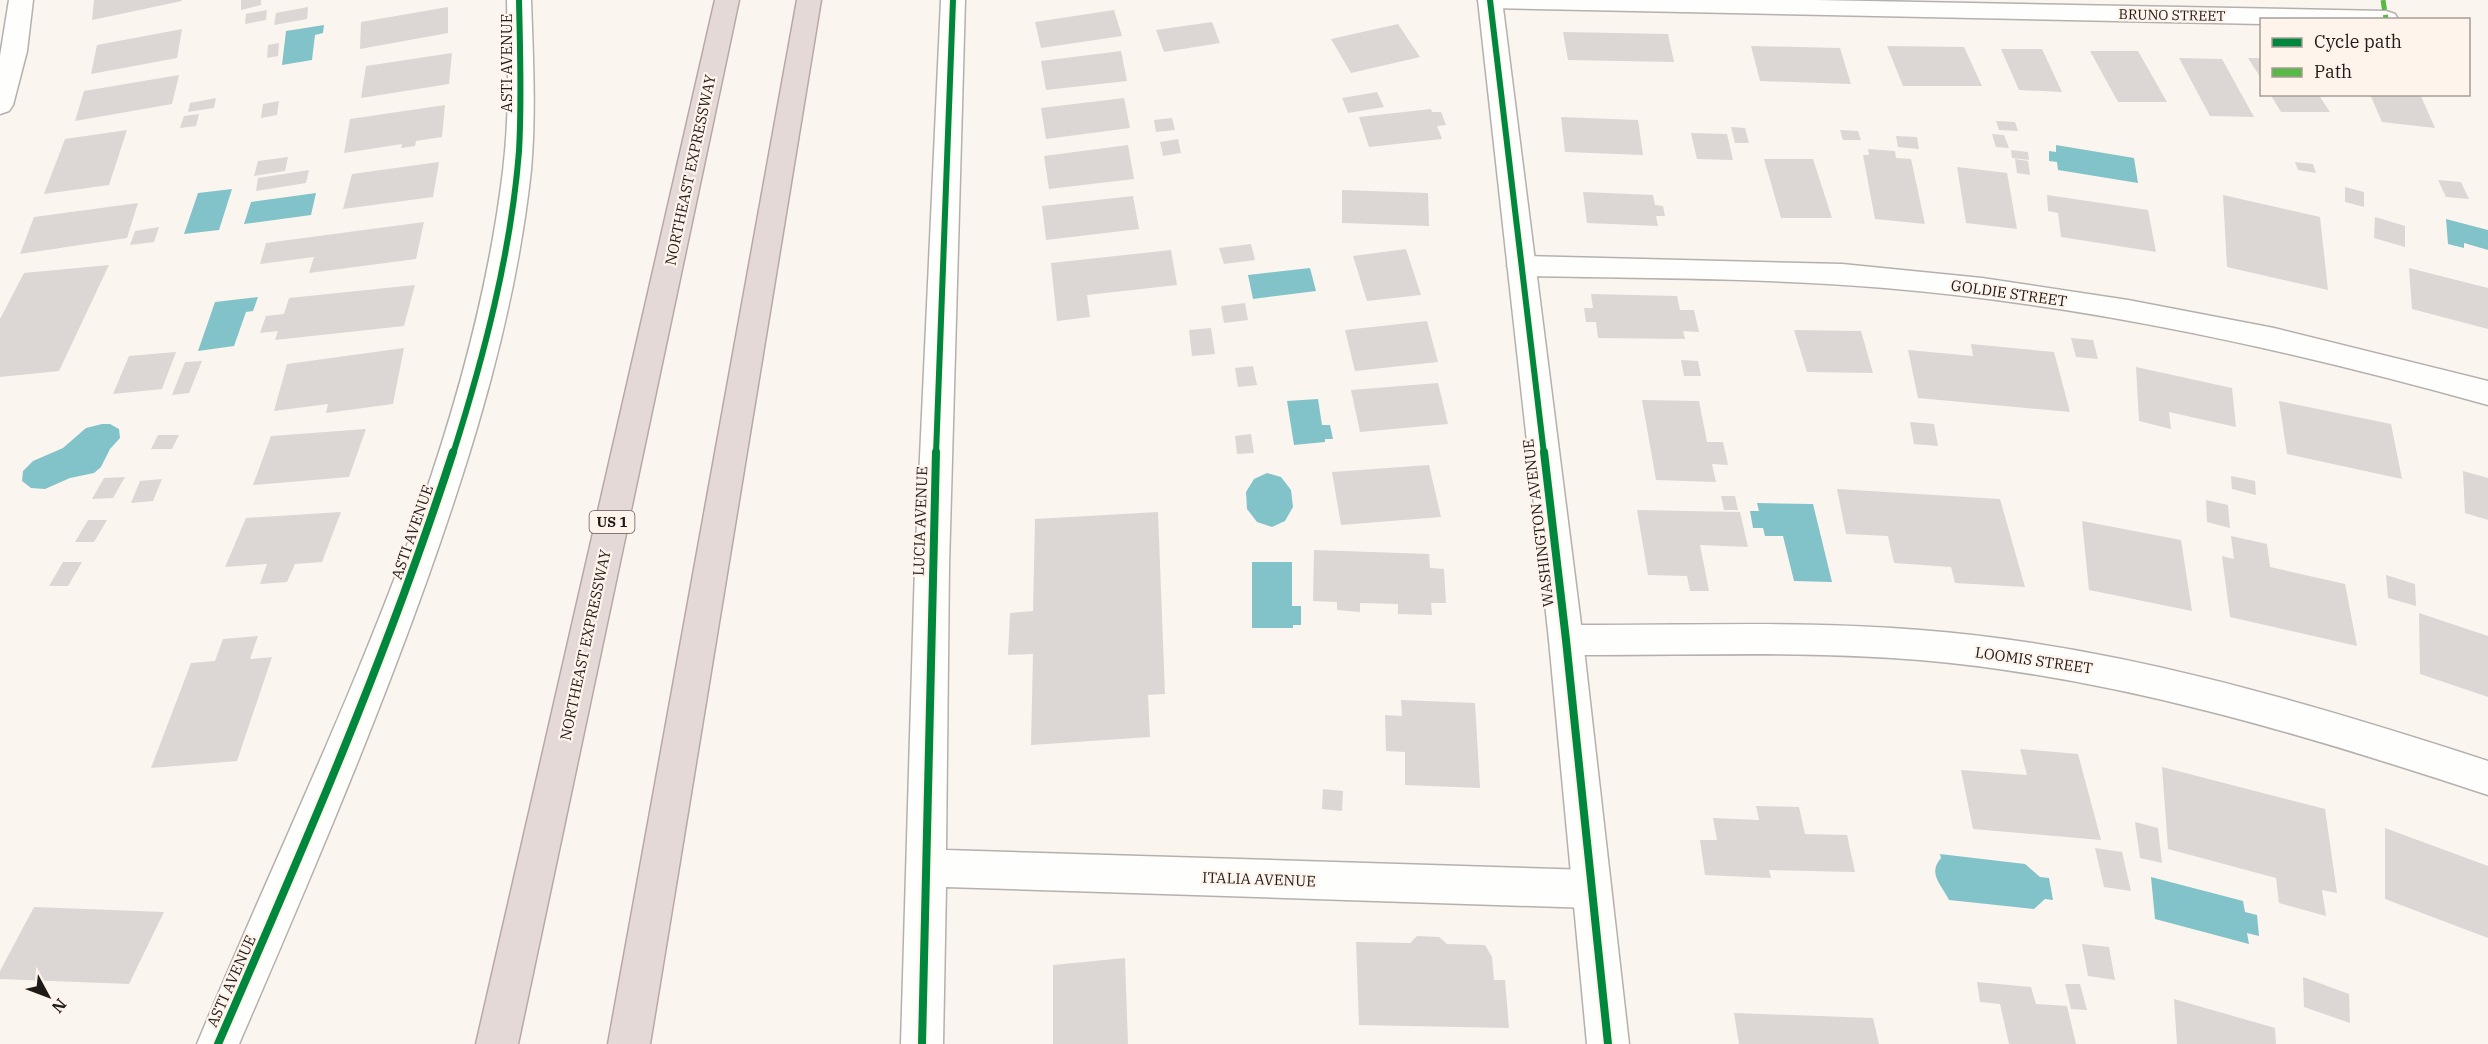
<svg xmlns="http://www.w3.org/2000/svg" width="2488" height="1044" font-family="'IBM Plex Serif',serif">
<rect width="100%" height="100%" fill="#fbf5f0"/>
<g fill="#82c3c9">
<polygon points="324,25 323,33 315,35 312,60 282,65 286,31"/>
<polygon points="2056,145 2134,158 2138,183 2058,170 2057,162 2049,161 2049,151 2056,152"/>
<polygon points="232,189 219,230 184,234 198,193"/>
<polygon points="316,193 311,215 244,224 251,202"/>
<polygon points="2446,219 2488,230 2488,250 2464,243 2464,248 2448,244"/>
<polygon points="1310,268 1316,291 1253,299 1248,275"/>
<polygon points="258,297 253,311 246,312 234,346 198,351 215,302"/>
<polygon points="1318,399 1322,425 1330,425 1333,439 1325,439 1325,442 1294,445 1287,401"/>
<polygon points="102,424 110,424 119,429 120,438 110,449 101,467 94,473 70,478 45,489 31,488 22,481 23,471 33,461 63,448 86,428"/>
<polygon points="1267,473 1281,477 1291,490 1293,507 1285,521 1272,527 1257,522 1247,509 1246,492 1254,479"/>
<polygon points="1757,503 1813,504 1832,582 1794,581 1783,536 1765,536 1763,528 1753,528 1750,511 1759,511"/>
<polygon points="1252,562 1292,562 1292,606 1301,606 1301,625 1293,625 1293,628 1252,628"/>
<path d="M1940,854L2025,864L2040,877L2049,878L2053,900L2045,899L2034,909L1949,900C1942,885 1927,874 1941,858Z"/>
<polygon points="2151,877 2243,901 2245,912 2257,915 2259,936 2247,933 2249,944 2155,919"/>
</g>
<g fill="#dcd7d4">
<polygon points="94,0 181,0 182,1 92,20"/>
<polygon points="241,0 261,0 261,5 241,10"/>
<polygon points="308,7 307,19 274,25 276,13"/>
<polygon points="448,7 448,33 360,49 361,22"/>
<polygon points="267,10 266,20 245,24 246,14"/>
<polygon points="1114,10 1122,36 1041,48 1035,22"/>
<polygon points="1212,22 1220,43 1164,52 1156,30"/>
<polygon points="1398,24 1420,57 1351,73 1331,39"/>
<polygon points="182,29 177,58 91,74 97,45"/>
<polygon points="1563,32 1668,34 1674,62 1568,60"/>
<polygon points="279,43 278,56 267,58 268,45"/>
<polygon points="1751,46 1840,48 1851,84 1760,81"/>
<polygon points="1887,46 1964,47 1982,86 1903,86"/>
<polygon points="2001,49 2042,49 2062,92 2019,90"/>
<polygon points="1121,51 1127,81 1046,90 1041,61"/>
<polygon points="2090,51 2138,51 2167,102 2118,102"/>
<polygon points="452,53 449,84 361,98 366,66"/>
<polygon points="2179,58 2222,59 2254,117 2210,116"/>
<polygon points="2248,58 2262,58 2262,80"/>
<polygon points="179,75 172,104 75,121 84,91"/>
<polygon points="1377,92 1384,107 1348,113 1342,98"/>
<polygon points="2270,94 2318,94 2330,112 2281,112"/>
<polygon points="2370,94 2420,94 2435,128 2382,122"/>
<polygon points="216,98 214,108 188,112 190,103"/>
<polygon points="1124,98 1130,128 1046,139 1041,108"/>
<polygon points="279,101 277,115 261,118 263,104"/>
<polygon points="445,105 442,137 416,141 415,146 401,148 402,144 344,153 350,119"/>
<polygon points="1431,109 1432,112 1441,112 1446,125 1437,126 1442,139 1369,147 1359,117"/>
<polygon points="199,114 196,126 180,128 184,116"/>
<polygon points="1561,117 1638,120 1643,155 1565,152"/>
<polygon points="1172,118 1175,130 1156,132 1154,120"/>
<polygon points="1996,121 2015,122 2018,131 1999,130"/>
<polygon points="1731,127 1745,128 1749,143 1735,143"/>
<polygon points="127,130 109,185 44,194 65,139"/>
<polygon points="1840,130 1858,131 1861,140 1843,140"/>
<polygon points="1691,133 1727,134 1733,160 1697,159"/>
<polygon points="1992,134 2004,135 2009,148 1996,147"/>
<polygon points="1896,136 1917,137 1919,149 1898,147"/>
<polygon points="1178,139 1181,153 1163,156 1160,142"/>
<polygon points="1128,145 1134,179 1049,189 1044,156"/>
<polygon points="1868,149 1895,151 1896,158 1911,159 1925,224 1875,219 1863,155 1869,155"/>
<polygon points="2011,150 2028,152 2029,160 2012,158"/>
<polygon points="288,157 285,171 254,176 258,161"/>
<polygon points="1764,159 1813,159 1832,218 1781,218"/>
<polygon points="2015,159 2028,161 2030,175 2017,173"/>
<polygon points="439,162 433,197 343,209 352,174"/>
<polygon points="2295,162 2313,164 2316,173 2298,170"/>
<polygon points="1957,167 2007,173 2017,229 1966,223"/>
<polygon points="309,170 306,183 256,191 258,178"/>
<polygon points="2438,180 2461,182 2469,199 2446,197"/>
<polygon points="2345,187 2364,192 2364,207 2345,202"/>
<polygon points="1342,190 1428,193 1429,226 1342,223"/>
<polygon points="1583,192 1653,195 1655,205 1663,206 1665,216 1656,216 1658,226 1587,223"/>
<polygon points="2047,195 2148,210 2156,252 2061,237 2058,213 2048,211"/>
<polygon points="2223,195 2320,217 2328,290 2227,267"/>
<polygon points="1133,196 1139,229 1046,240 1042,206"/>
<polygon points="138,203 127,238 20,254 34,217"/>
<polygon points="2375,217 2405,226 2405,247 2374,238"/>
<polygon points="424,222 416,259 309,273 314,257 260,264 266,243"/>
<polygon points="159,227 154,242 130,245 135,231"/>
<polygon points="1251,244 1255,260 1224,264 1219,248"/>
<polygon points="1406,249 1421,295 1367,301 1353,256"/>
<polygon points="1171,250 1177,285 1087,295 1090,317 1057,321 1051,263"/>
<polygon points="109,265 59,371 0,377 0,319 24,273"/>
<polygon points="2409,268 2488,288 2488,329 2412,309"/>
<polygon points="415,285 404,326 275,340 278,331 260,333 266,316 284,314 289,298"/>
<polygon points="1591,294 1677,296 1680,310 1694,310 1699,332 1683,331 1685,339 1598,338 1596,322 1586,322 1584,308 1593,308"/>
<polygon points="1245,303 1248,320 1224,323 1221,306"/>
<polygon points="1427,321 1438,362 1355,371 1345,330"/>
<polygon points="1211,328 1215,354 1192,356 1189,330"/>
<polygon points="1794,330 1861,331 1873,373 1807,372"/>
<polygon points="2071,338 2093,340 2098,359 2076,357"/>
<polygon points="1971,344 2054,352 2070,412 1918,398 1908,350 1973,356"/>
<polygon points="404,348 393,404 326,413 328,404 274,411 287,364"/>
<polygon points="176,352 162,389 113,394 129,356"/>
<polygon points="1681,360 1698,361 1701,376 1684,376"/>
<polygon points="202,361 189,393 172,395 185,362"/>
<polygon points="1253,366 1257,385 1238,387 1235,368"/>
<polygon points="2136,367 2232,388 2236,427 2169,412 2171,429 2139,421"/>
<polygon points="1438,383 1448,424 1360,432 1351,390"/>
<polygon points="1642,400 1699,401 1707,442 1723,442 1728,465 1712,464 1716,482 1656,480"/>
<polygon points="2279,401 2391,424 2402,479 2287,454"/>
<polygon points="1910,422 1934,424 1938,446 1914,444"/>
<polygon points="366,429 349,477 253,485 271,436"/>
<polygon points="1251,434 1254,453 1237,454 1235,436"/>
<polygon points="158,435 179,435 172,449 151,449"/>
<polygon points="1429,465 1441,517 1341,525 1332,472"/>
<polygon points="2463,471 2488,478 2488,520 2465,513"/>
<polygon points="2231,476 2255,481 2256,495 2232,489"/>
<polygon points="125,477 113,498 92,499 104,478"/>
<polygon points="162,479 153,501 131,503 140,481"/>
<polygon points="1837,489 2000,499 2025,587 1955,583 1951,567 1894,563 1888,536 1846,534"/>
<polygon points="1721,496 1735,496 1738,510 1724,510"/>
<polygon points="2206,500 2228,505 2230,528 2207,522"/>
<polygon points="1637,510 1740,512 1748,547 1700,545 1709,591 1690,591 1687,576 1648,575"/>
<polygon points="341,512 322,562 295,564 287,582 260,584 267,564 225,567 246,518"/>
<polygon points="1158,512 1165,694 1148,695 1150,737 1031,745 1033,654 1008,655 1010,613 1033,611 1035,519"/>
<polygon points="88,520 107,520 94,542 75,542"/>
<polygon points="2082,521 2181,540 2192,611 2089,590"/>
<polygon points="2231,536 2267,544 2270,567 2345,584 2357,646 2230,617 2222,556 2234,559"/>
<polygon points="1314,550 1429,554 1430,568 1444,569 1446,603 1431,603 1432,615 1398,614 1398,604 1360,603 1360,612 1337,610 1337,602 1313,601"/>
<polygon points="63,562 82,562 68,586 49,586"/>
<polygon points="2386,575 2415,584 2416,606 2388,598"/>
<polygon points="2419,613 2488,636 2488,697 2420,674"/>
<polygon points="258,636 250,659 272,657 237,761 151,768 191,663 215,661 223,639"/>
<polygon points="1401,700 1475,703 1480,788 1405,785 1405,752 1386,751 1385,715 1402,716"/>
<polygon points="2020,749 2078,754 2101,840 1973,829 1961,770 2027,775"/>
<polygon points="2162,767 2325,809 2337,893 2322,890 2326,916 2279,903 2276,878 2168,849"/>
<polygon points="1323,789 1343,791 1342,811 1322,809"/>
<polygon points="1756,806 1799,807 1805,834 1847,835 1855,872 1769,870 1771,878 1705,875 1700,840 1717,840 1713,818 1759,820"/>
<polygon points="2135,822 2158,828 2162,863 2140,858"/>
<polygon points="2385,828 2488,866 2488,938 2385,899"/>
<polygon points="2095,848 2122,852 2131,891 2104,887"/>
<polygon points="34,907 164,912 129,984 0,979 0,971"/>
<polygon points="1417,936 1439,937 1447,944 1485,945 1492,957 1494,980 1505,980 1509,1028 1359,1025 1356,942 1410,943"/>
<polygon points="2082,944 2109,947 2115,980 2088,976"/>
<polygon points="1125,958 1128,1044 1053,1044 1053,965"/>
<polygon points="2303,977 2349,994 2350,1023 2304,1007"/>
<polygon points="1977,982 2031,987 2036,1004 2067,1006 2076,1044 2009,1044 2000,1004 1980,1002"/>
<polygon points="2065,984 2080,984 2087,1010 2071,1009"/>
<polygon points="2174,999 2275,1028 2276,1044 2177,1044"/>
<polygon points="1734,1013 1873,1018 1879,1044 1739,1044"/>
</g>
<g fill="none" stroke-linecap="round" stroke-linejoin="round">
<g stroke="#b5b0ad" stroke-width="3">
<g id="minor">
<polygon points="9,0 33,0 27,51 13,105 9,111 0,114 0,56"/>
<path d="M507,0H531C533,57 536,114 531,170C516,311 474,448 427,580C371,737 305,891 239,1044H197C313,764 466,476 503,171C510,114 508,57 507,0Z"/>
<polygon points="941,0 965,0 949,566 946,850 1591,870 1605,875 1611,889 1605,903 1591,908 946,887 943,1044 901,1044 915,566"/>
<polygon points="1478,0 1816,0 2386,11 2395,14 2398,19 2262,20 2262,24 1490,8 1481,6"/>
<path d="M1521,256L1842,264L1982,278L2128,300L2274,328L2488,381V405C2291,350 2089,305 1885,288C1764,278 1642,278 1521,276L1511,273L1507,266L1511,259Z"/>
<path d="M1566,625C1684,626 1802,620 1920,630C2115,645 2303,701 2488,761V795C2303,734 2115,677 1920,660C1802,650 1684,656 1566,655L1554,651L1549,640L1554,629Z"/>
</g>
</g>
<g stroke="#b5b0ad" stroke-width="3">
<polygon id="tertiary" points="1478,0 1502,0 1583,640 1629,1044 1587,1044 1549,640"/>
</g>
<g stroke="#b7a8a5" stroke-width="3">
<g id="motorway">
<polygon points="715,0 739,0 518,1044 476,1044"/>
<polygon points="797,0 821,0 650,1044 608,1044"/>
</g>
</g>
<use href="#minor" fill="#fefefd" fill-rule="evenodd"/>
<use href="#tertiary" fill="#fefefd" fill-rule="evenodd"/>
<use href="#motorway" fill="#e5d9d8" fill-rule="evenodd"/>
<polyline stroke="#58b947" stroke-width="5" stroke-dasharray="10 5" stroke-linecap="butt" points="2383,0 2386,19"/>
<g stroke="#fff4ec" stroke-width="9">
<g id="cycleway-far1">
<polyline points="1490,0 1544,454"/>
<path d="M453,454C484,356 511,253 519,151C522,101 520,50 519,0"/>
<polyline points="936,454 953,0"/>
</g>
</g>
<g stroke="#fff4ec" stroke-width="12">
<g id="cycleway">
<polyline points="1544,452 1566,640 1608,1044"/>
<path d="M218,1044C303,849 388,654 453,452"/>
<polyline points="922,1044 936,452"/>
</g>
</g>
<use href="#cycleway-far1" stroke="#00873e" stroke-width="6"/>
<use href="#cycleway" stroke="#00873e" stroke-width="8"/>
</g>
<g text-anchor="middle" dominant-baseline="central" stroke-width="4.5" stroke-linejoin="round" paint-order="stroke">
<g font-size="14" fill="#1e1a17" stroke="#fff4ec">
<text transform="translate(2172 15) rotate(1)">BRUNO STREET</text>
</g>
<rect fill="#fff4ec" stroke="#625b57" stroke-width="1.5" x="589.5" y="511" width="45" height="22" rx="4.5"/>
<g font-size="14" font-weight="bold" fill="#1e1a17">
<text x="612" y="522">US 1</text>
</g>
<g font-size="15" fill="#1e1a17" stroke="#fff4ec">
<text transform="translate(506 63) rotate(-90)">ASTI AVENUE</text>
<text transform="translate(690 170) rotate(-78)">NORTHEAST EXPRESSWAY</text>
<text transform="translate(2009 293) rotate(8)">GOLDIE STREET</text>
<text transform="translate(920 521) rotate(-88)">LUCIA AVENUE</text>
<text transform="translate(1538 523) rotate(-97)">WASHINGTON AVENUE</text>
<text transform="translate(412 532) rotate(-71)">ASTI AVENUE</text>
<text transform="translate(585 645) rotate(-78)">NORTHEAST EXPRESSWAY</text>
<text transform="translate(2034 660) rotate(8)">LOOMIS STREET</text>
<text transform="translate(1259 879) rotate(2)">ITALIA AVENUE</text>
<text transform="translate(231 981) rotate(-66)">ASTI AVENUE</text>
</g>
</g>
<rect x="2260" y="18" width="210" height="78" fill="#fff4ec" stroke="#a59d97" stroke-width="1.5"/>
<rect x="2272" y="38" width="30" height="9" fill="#00873e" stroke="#a59d97" stroke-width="1.5"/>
<text x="2314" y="48" font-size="18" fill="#1e1a17">Cycle path</text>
<rect x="2272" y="68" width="30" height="9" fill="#58b947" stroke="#a59d97" stroke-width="1.5"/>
<text x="2314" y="78" font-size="18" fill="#1e1a17">Path</text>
<g transform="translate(48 996) rotate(131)" stroke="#fff4ec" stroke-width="4.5" paint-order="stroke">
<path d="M0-4.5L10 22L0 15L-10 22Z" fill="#1e1a17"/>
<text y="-9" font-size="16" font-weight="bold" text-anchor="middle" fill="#1e1a17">N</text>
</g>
</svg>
